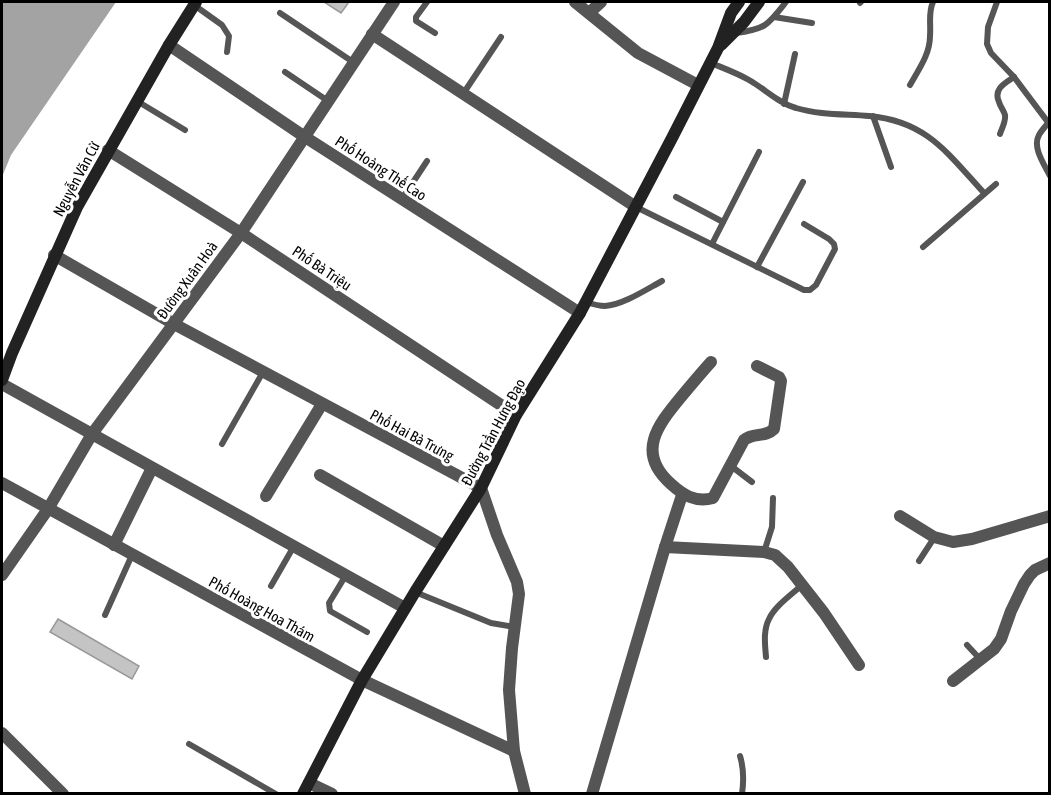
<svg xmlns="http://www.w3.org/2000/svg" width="1051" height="795" font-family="'Asap Condensed',sans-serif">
<rect width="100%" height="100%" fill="#fff"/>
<polygon fill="#a3a3a3" points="2,2 116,2 11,155 2,177"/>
<g fill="#c4c4c4" stroke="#999" stroke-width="1.5">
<polygon points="324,2 349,2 341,13"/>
<polygon points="58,619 139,666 132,679 50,632"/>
</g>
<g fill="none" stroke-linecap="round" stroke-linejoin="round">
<g stroke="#555" stroke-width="6">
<polyline points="427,2 416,17 416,21 435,33"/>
<polyline points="997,2 988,27 987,44 991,53 1014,77 1050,125"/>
<polyline points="860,3 861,2"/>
<polyline points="194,5 222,25 229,36 227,52"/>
<polyline points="280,13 353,62"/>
<polyline points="774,17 812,23"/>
<path d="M736,33C766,29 768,25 786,2"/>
<path d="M711,63C723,68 737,73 749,80C765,89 778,103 796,108C819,115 845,114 869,116C927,121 948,154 984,193"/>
<polyline points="285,72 328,101"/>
<path d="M910,85C919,69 930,54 930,36C931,23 928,13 933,2"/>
<polyline points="463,94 501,37"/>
<polyline points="137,101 185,130"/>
<polyline points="784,104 795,54"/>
<polyline points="873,116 891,167"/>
<path d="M1048,123C1045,127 1041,131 1039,135C1032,147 1044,164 1050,176"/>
<path d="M1000,134C1002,128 1006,121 1005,115C1004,111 1000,106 999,102C993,89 1005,83 1014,77"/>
<polyline points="676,197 723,222"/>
<polyline points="402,199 427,161"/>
<polyline points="636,207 804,290 810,290 816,285 835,249 834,244 829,239 804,224"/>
<polyline points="712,244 759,152"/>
<polyline points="923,247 996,184"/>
<polyline points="757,267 803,182"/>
<path d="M586,302C592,304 599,306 605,306C623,305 647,289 662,281"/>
<polyline points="222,444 263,372"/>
<polyline points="731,466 752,482"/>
<polyline points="764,552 772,527 773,498"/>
<polyline points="919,561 934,538"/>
<polyline points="346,575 329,603 330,611 367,632"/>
<polyline points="271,586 294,546"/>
<polyline points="415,592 491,623 515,627"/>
<polyline points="105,615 132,555"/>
<polyline points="967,645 980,659"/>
<path d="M766,657C765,644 763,631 769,619C775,606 791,595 802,585"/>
<polyline points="189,744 276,794"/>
<path d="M740,756C744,769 744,780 742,794"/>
</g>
<g stroke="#555" stroke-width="12">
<polyline points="575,2 638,53 698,85"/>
<polyline points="589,13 601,2"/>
<polyline points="372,34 636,207"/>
<polyline points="169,45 305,137 580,313"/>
<polyline points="108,150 241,233 516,415"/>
<polyline points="54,255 174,324 481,488 497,535 517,582 519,594 512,648 509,690 514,751 525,794"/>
<path d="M711,362C701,373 691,385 681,397C657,426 636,453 671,484C683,495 696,503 713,498L744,440C753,432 765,438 774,429L781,381L779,377L757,366"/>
<polyline points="2,384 405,608"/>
<polyline points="320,475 444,546"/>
<polyline points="2,483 362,680 514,751"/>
<polyline points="266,496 322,404"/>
<polyline points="900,516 934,537 953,542 972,539 1050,516"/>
<polyline points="114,545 152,468"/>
<polyline points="665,547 764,552 775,555 788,567 824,613 859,665"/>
<polyline points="2,575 48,509 92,434 241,233 394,2"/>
<polyline points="953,681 994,649 1001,639 1011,611 1024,584 1030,575 1035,570 1050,563"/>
<polyline points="2,733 63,794"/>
<polyline points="309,783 332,794"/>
<polyline points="592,794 665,547 682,495"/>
</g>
<g stroke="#222" stroke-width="12">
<polyline points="721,45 744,22 759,2"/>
<polyline points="2,380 12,353 77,207 169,45 196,2"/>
<polyline points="303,794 362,680 415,592 481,488 516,415 580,313 672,138 718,48 731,13 739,2"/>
</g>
</g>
<g text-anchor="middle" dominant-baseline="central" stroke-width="6" stroke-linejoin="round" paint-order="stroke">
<g font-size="15" fill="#000" stroke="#fff">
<text transform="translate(381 168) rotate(33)">Phố Hoàng Thế Cao</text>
<text transform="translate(76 179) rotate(-62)">Nguyễn Văn Cừ</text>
<text transform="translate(322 268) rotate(34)">Phố Bà Triệu</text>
<text transform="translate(187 280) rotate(-54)">Đường Xuân Hoà</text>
<text transform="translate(493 432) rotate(-62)">Đường Trần Hưng Đạo</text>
<text transform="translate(412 435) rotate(28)">Phố Hai Bà Trưng</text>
<text transform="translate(262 609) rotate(29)">Phố Hoàng Hoa Thám</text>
</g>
</g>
<rect width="1051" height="795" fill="none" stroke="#000000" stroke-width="6"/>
</svg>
